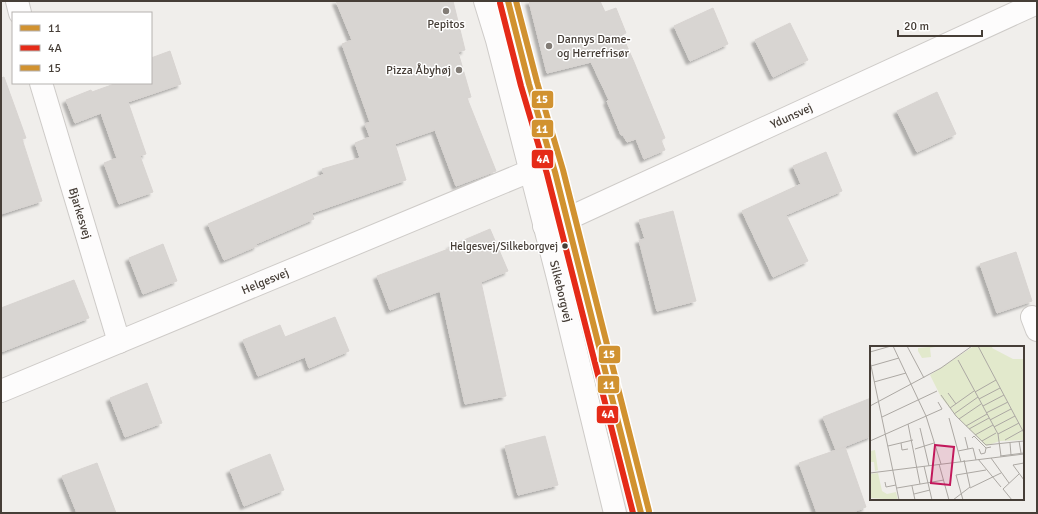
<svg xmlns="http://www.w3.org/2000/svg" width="1038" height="514" font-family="Signika,sans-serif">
<defs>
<filter id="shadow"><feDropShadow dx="-3.5" dy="3.5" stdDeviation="1" flood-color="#0004"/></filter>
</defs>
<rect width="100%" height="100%" fill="#f0eeeb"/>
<g fill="#d8d5d2" stroke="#d8d4d1" filter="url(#shadow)">
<polygon points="336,1 453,1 465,50 458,52 471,97 467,98 496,171 456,186 435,130 395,144 406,180 312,213 314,219 256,244 257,246 224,260 208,224 324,174 322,169 360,158 355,143 370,137 365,124 370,122 342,44 352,40"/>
<polygon points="529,1 600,1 605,12 616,8 626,33 622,35 634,62 665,138 661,140 665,150 644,159 636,139 627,142 623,135 621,135 607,101 609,100 591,62 547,73"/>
<polygon points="713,8 728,44 690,61 674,26"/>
<polygon points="790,23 808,60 773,77 755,40"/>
<polygon points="170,51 181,84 128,102 146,154 140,156 153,192 119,204 104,163 117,158 101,113 75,123 66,100 91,90 92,92 117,83 151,83 151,58"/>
<polygon points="4,77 26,138 22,139 42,201 1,214 1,78"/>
<polygon points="937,92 956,134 917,152 897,111"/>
<polygon points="826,152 842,191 786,215 808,261 773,277 742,211 801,184 793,166"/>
<polygon points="673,211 696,301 657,311 639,240 645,239 639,220"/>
<polygon points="490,229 508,271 481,282 506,396 465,404 440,291 390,310 377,276 451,248 450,246"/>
<polygon points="163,244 177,281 143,294 129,258"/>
<polygon points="1016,252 1032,301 997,313 980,264"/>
<polygon points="74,280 89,318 1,352 1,308"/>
<polygon points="335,317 349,351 309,368 305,357 258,376 243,340 280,325 285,337"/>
<polygon points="147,383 162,423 125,437 110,398"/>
<polygon points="871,398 871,436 836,450 823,417"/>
<polygon points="545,436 558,485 518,495 505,446"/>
<polygon points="845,447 866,507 851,513 817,513 799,463"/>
<polygon points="270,454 284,490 244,506 230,470"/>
<polygon points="97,463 116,513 77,513 62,476"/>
</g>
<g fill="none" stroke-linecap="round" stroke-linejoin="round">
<g stroke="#cecbc8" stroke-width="24">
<g id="minor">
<polyline points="17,1 20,13"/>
<path id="s1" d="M485,1L497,40L558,278L615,513"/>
<polyline points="508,1 529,84 555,172 641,513"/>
<path id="s2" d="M41,83L119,342"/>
<path id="s3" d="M544,226L567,219L1037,3"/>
<polyline points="1032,317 1037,330"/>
<path id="s4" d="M1,391L530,171"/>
</g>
</g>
<use href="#minor" stroke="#fdfcfc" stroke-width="22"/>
<g stroke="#fff" stroke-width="9">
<polyline id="bus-1" points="508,1 529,84 555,172 641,513"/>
</g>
<g stroke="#fff" stroke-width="9">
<polyline id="bus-2" points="500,3 521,86 547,174 633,513"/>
</g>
<g stroke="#fff" stroke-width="9">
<polyline id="bus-3" points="516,1 537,82 563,170 649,511"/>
</g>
<use href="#bus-1" stroke="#d19230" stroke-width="6"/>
<use href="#bus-2" stroke="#e52b18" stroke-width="6"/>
<use href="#bus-3" stroke="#d19230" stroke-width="6"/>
</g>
<g fill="#827c76" stroke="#fff" stroke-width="1.5">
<circle cx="446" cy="11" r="4"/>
<circle cx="549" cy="46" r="4"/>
<circle cx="459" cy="70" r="4"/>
</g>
<circle fill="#463e37" stroke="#fff" stroke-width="1.5" cx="565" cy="246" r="3.5"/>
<g text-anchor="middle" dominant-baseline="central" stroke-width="3" stroke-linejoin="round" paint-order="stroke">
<g font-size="11" fill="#463e37" stroke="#fff" text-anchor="end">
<text x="558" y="246">Helgesvej/Silkeborgvej</text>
</g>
<g font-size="12" fill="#463e37" stroke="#fff">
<text x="446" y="24">Pepitos</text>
<text x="557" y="39" text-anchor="start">Dannys Dame-<tspan x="557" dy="14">og Herrefrisør</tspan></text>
<text x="451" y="70" text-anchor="end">Pizza Åbyhøj</text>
</g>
<g font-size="12" fill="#463e37" stroke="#fff">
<text stroke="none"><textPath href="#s3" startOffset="271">Ydunsvej</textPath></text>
<text stroke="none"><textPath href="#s2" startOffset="136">Bjarkesvej</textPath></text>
<text stroke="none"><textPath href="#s4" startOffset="286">Helgesvej</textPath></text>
<text stroke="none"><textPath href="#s1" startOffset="300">Silkeborgvej</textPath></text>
</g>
</g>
<g transform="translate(870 346)">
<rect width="154" height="154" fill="#f0eeeb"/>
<path d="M70,0L60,2L61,11L52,12L48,5V2ZM104,0H123L122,2L143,13H154V94L130,95L116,100L86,70L71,51L60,29ZM5,104L8,124L5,125L4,116H0L1,105ZM8,127L12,145L17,148L26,146L28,154L1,152L0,128Z" fill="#e2e9cc"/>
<path fill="none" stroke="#aca8a3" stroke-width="1" d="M23,0L56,70L71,118M37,0L54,32M108,0L154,87M0,6L21,0M88,14L128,88L131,110M0,15L29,154M1,20L29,12M4,36L36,27M105,46L126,34M78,47L86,58M71,49L86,70L116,99L154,95M109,53L130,42M0,60L71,22L102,0M113,60L134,49M80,62L104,45M116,67L138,56M84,68L108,51M12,71L67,45M79,72L91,116M89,73L111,58M120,74L141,63M38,78L50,138M96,80L117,68M124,81L145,70M50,82L59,120M99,83L119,72M128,88L149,77M105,89L123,79M102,92L104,90L116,102L121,101M135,94L153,84M0,95L72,63L68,56M112,95L126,87M149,95L151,107M31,97L32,104L38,103M140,97L141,109M18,100L43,94M45,103L64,97M98,103L103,102L106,114M109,103L111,108L115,107L116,102M88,105L98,103L95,91M130,110L154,107M121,112L139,137M108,113L131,141M154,117L143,119L154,134M69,118L79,154M54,120L62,154M0,127L154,108M15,136L16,141L26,139M42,140L45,154M27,142L74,134M100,142L131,127M133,143L149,128M133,143L142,154M44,148L60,144M83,154L100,141L94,114M93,154L86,129L116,124"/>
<path fill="#c2185b" fill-opacity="0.15" stroke="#c2185b" stroke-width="2" d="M65,99L84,101L80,139L61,137Z"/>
<rect width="154" height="154" fill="none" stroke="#463e37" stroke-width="2"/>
</g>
<g stroke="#fff" stroke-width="1.5">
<rect x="531" y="90" width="23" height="19" rx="4" fill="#d19230"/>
<rect x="531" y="119" width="23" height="19" rx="4" fill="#d19230"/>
<rect x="531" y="149" width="23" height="20" rx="4" fill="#e52b18"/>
<rect x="598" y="345" width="23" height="19" rx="4" fill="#d19230"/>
<rect x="597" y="375" width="23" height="19" rx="4" fill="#d19230"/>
<rect x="596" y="405" width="23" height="19" rx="4" fill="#e52b18"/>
</g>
<g font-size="11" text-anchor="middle" font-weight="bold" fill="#fff">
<text x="542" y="103">15</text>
<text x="542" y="133">11</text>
<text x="543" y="163">4A</text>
<text x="609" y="358">15</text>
<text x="609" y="389">11</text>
<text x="608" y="418">4A</text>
</g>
<rect width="1038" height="514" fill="none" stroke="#463e37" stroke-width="4"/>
<rect x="12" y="12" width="140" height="72" fill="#ffffff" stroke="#b5b2af"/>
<rect x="20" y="25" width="20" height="6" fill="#d19230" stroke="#b5b2af"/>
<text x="48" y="32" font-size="12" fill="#463e37">11</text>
<rect x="20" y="45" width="20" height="6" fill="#e52b18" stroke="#b5b2af"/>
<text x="48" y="52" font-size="12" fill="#463e37">4A</text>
<rect x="20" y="65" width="20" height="6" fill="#d19230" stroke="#b5b2af"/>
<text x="48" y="72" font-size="12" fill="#463e37">15</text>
<path d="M898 30v6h84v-6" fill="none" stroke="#463e37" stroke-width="2"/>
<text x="904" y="30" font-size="12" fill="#463e37" stroke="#ffffff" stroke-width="3" paint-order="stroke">20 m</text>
</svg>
